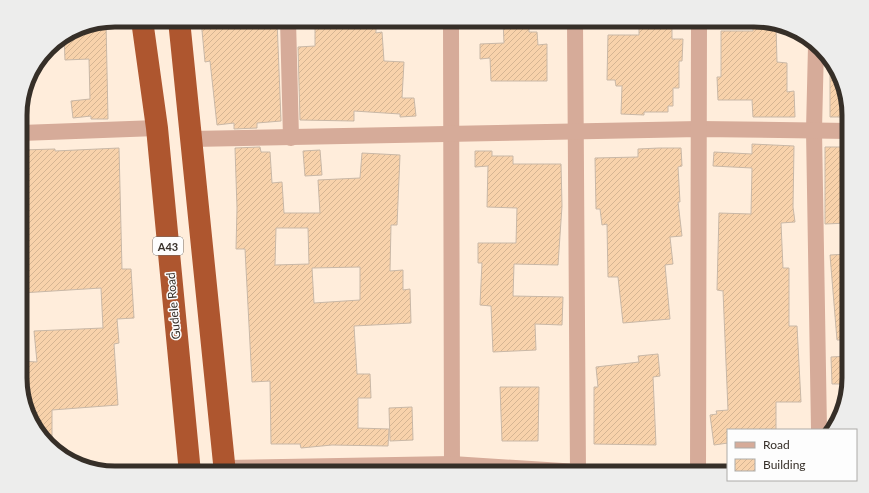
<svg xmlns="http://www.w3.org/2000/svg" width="869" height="493" font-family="Lato,sans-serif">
<defs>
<pattern id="building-hatch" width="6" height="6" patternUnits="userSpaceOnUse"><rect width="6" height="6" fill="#f8d2ab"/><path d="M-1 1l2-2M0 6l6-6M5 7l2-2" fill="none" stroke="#d5b593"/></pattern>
</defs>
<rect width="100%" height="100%" fill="#ffeddb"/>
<g fill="url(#building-hatch)" stroke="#c9b8a7" fill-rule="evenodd">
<polygon points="201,20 277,20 281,121 257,123 257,128 234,129 234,123 217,125 210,61 205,62"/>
<polygon points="315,20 376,20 376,33 382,32 384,61 404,62 402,98 414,98 416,116 400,117 400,114 354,111 354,121 300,120 298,47 315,46"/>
<polygon points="503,20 529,20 529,32 537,32 538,45 547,44 547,81 491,81 490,58 480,59 480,44 504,43"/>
<polygon points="639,20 672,20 672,39 683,39 682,61 679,61 679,88 673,88 673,106 668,106 668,112 644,112 644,115 621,114 622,86 616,86 615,80 607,80 608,35 639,35"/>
<polygon points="753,20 776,26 777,62 787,63 787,92 794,91 795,117 753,117 752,100 718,100 717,77 721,77 721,31 753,31"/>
<polygon points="106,22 108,119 91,119 91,116 73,118 71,101 90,99 89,59 65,60 64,36 79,27"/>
<polygon points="830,61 833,62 849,108 849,117 830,117"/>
<polygon points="752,144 794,146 793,207 795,222 781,223 783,268 789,268 789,326 797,326 801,402 776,402 776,430 728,430 728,443 714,445 710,415 717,414 716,411 728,410 723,291 717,290 719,213 751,214 752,168 713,166 714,152 752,154"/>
<path d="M260,147L261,152H270L272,183L282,182L284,213H320L318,180L360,178L362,153L400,155L397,225H391L390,271L403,270V290L410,289L411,323L354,326L357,374H370L371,398H358V428L389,429L388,446L332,445L301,448L300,444H271L270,381L252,382L245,249H236L237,208L235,148ZM276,228H308L309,264L275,265ZM360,267V300L314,303L312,268Z"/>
<polygon points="825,147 849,147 849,223 825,224"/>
<polygon points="119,148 122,269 131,269 134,318 117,319 119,343 114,344 118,405 52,410 52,446 36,431 21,390 21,361 37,362 34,331 103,328 101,288 21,293 21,150 55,149 55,151"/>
<polygon points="659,148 681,148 682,166 678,167 680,202 678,202 682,236 670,237 673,264 665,265 670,319 623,323 618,277 608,277 607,224 602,225 600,209 596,209 595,158 638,157 638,149"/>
<polygon points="320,150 322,175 305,176 303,151"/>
<polygon points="475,151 492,151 492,156 513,156 513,164 561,164 562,206 558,265 514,264 513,296 563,297 562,325 535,324 536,350 493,352 491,306 480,305 482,263 478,263 478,243 516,243 517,208 487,207 488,166 475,167"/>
<polygon points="849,254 849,340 837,340 830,255"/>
<polygon points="658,354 660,376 653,377 656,445 594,444 594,387 598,387 596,367 639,362 638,356"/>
<polygon points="849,356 849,384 832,384 831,357"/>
<polygon points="500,387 539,387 538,441 502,441"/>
<polygon points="412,407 413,440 390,441 389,408"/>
</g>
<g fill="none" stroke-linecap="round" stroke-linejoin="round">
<g stroke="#d6ab99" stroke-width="16">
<polyline points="288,20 291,138"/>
<polyline points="451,20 452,473"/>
<polyline points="575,20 578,473"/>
<polyline points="816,46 814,130 819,430"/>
<polyline points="21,133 157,128"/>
<polyline points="191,139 699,129 849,131"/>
<polyline points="224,468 452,464 578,472 728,473"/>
<polyline points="698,473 699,20"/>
</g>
<g stroke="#ae562f" stroke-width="22">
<polyline points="142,20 157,128 190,473"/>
<polyline points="179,20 225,473"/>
</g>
</g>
<g text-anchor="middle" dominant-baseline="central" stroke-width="3" stroke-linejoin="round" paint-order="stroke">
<rect fill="#fdfdfd" stroke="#726d68" stroke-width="1" x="153" y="237" width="30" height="18" rx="3"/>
<g font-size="11" font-weight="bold" fill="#362f28">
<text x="168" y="246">A43</text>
</g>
<g font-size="12" fill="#362f28" stroke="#fdfdfd">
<text transform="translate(173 306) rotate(-95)">Gudele Road</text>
</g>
</g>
<path d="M0 0H869V493H0ZM115 27H754A88 88 0 0 1 842 115V378A88 88 0 0 1 754 466H115A88 88 0 0 1 27 378V115A88 88 0 0 1 115 27Z" fill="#ededec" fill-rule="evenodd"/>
<path fill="none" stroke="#362f28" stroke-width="5" d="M115 27H754A88 88 0 0 1 842 115V378A88 88 0 0 1 754 466H115A88 88 0 0 1 27 378V115A88 88 0 0 1 115 27Z"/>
<rect x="727" y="429" width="130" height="52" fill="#fdfdfd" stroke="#adaba8"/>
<rect x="735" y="442" width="20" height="6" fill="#d6ab99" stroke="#adaba8"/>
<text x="763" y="449" font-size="12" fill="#362f28">Road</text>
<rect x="735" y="459" width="20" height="12" fill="url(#building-hatch)" stroke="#adaba8"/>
<text x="763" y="469" font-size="12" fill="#362f28">Building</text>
</svg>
